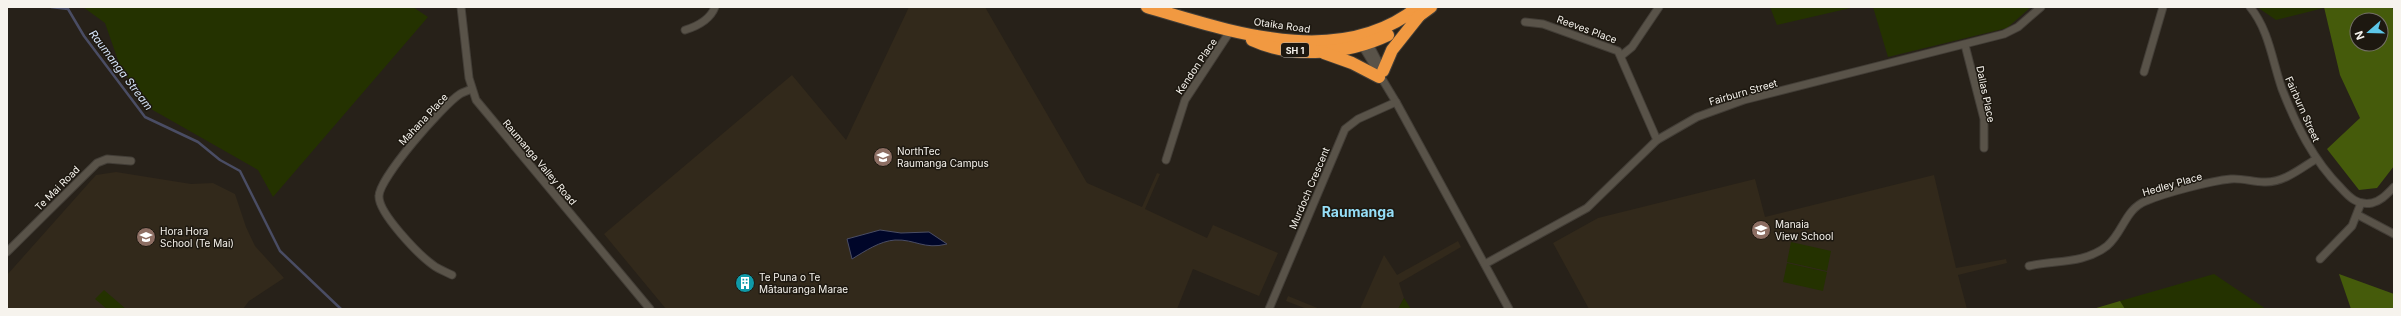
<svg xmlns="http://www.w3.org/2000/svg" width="2401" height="316" font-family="Inter,sans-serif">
<rect width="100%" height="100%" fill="#272119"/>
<g fill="#32291b">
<polygon points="909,7 985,7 1087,183 1142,207 1157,173 1160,174 1145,209 1207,238 1213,225 1278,253 1259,296 1193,269 1177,309 666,309 604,234 792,75 846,140"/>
<polygon points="116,172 191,184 213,183 235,194 246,227 255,246 284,278 249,301 243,309 7,309 7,275 96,175"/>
<polygon points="1934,175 1956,268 2006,259 2007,263 1958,275 1967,309 1589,309 1553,243 1598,218 1755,179 1765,217"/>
<polygon points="1458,241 1461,247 1399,283 1404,298 1398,309 1360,309 1384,255 1397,275"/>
<polygon points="1288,296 1320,309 1307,309 1286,301"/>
</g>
<g fill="#243200">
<polygon points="83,7 413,7 428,17 273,197 258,170 151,109 121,69 105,23"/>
<polygon points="1770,7 1855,7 1777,25"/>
<polygon points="1873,7 2031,7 2007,28 1888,57"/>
<polygon points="2257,7 2324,7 2324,8 2276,20"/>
<polygon points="1791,242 1831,251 1827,271 1787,262"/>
<polygon points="1787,263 1827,272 1823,291 1783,282"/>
<polygon points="2214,274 2266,309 2125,309 2120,301"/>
<polygon points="104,290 126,309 107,309 95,299"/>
<polygon points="1404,298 1411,309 1398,309"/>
</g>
<g fill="#455b0b" fill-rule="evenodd">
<path d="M2324,7H2392L2394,12V166L2377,188L2359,190L2327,149L2360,118L2340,75ZM2357,20H2381V44H2357Z"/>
<polygon points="2339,274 2394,294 2394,309 2351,309"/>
<polygon points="2120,301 2125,309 2093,309"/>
</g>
<path fill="#000629" stroke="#4a4d64" d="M880,230L901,233L929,232L947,244C924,250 915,239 895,240C880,241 865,251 852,259L847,239Z"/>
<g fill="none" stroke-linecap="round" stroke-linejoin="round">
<polyline stroke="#4a4d64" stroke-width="2.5" points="51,7 68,9 84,36 145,117 198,142 220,160 240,171 280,251 341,309"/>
<g stroke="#433e37" stroke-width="9">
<g id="street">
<polyline points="461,7 469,78 476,100 650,309"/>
<path d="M2250,7C2269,30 2272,60 2282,89C2296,125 2313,160 2341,188C2349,197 2358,206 2372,203C2381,201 2387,194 2394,187"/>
<polyline points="1525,22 1543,24 1618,51 1657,140"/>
<path d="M685,30C698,26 710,20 715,7"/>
<polyline points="1367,40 1383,71"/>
<polyline points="1362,41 1364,49 1396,102 1509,309"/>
<polyline points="1965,45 1984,119 1984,148"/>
<polyline points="1621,56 1632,47 1659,7"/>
<polyline points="2144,72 2163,7"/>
<polyline points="1166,160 1185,100 1231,30"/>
<polyline points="2358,215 2394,234"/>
<polyline points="7,252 97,163 107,159 131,161"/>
<polyline points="2320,259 2352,226 2361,203"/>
<polyline points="1485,264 1587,208 1657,140 1697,117 1744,100 2004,34 2018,27 2041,7"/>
<path d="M2029,266C2055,260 2084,264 2107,246C2123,233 2125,209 2146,201C2165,193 2210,181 2231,179C2242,178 2253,182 2264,182C2283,183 2300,169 2316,159"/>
<path d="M452,275C446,272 438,269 433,265C419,255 378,213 379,196C379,178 443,105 460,94C463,92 468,91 471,89"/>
<polyline points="1269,309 1345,129 1358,119 1396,102"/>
</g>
</g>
<g stroke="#433e37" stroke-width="14">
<g id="highway">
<path d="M1147,7C1232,32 1340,70 1418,7"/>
<polyline points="1412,21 1431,7"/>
<path d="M1252,40C1293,59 1348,54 1388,35"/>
<polyline points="1324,53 1352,63 1379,77"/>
<polyline points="1383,71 1392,50 1419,16"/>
</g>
</g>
<use href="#street" stroke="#595349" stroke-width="7"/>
<use href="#highway" stroke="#f19941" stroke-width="12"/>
</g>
<defs>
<g id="university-disc" transform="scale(1)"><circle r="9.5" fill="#8d6e63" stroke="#1d1810"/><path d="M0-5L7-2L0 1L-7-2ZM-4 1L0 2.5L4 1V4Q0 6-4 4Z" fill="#fff"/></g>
<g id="school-disc" transform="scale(1)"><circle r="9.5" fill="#8d6e63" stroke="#1d1810"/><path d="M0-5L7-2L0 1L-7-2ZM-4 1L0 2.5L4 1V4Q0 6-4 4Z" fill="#fff"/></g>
<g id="building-disc" transform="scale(1)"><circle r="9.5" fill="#0f9aa8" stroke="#1d1810"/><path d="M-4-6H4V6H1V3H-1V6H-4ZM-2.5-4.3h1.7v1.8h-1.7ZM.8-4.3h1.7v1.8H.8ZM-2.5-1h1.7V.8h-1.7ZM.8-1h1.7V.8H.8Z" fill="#fff"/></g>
</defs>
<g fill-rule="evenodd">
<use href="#university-disc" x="883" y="157"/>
<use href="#school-disc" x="1761" y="230"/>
<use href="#school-disc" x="146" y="237"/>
<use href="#building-disc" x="745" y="283"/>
</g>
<g text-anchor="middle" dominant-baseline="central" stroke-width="3" stroke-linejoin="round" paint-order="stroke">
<rect fill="#1d1810" stroke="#b5b1ab" stroke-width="1" x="1281" y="43" width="28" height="14" rx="3"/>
<g font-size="9" font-weight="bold" fill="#f6f3ed">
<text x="1295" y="50">SH 1</text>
</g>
<g font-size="10" fill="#f6f3ed" stroke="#1d1810">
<text transform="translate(1282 25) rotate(8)">Otaika Road</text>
<text transform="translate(1587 29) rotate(20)">Reeves Place</text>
<text transform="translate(1196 66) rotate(-56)">Kendon Place</text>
<text transform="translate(1743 92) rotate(-16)">Fairburn Street</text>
<text transform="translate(1986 94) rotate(78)">Dallas Place</text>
<text transform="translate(2303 109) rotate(66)">Fairburn Street</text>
<text transform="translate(423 119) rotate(-47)">Mahana Place</text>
<text transform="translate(540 162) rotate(50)">Raumanga Valley Road</text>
<text transform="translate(2172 184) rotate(-16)">Hedley Place</text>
<text transform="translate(57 188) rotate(-45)">Te Mai Road</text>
<text transform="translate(1309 188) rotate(-67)">Murdoch Crescent</text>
</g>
<g font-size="10" fill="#f6f3ed" stroke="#1d1810" text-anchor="start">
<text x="897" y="151">NorthTec<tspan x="897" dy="12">Raumanga Campus</tspan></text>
<text x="1775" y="224">Manaia<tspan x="1775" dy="12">View School</tspan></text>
<text x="160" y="231">Hora Hora<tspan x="160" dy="12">School (Te Mai)</tspan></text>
<text x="759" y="277">Te Puna o Te<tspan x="759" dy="12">Mātauranga Marae</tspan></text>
</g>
<g font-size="11" font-style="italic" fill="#d6e4f9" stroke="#1d1810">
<text transform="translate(121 70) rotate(53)">Raumanga Stream</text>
</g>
<g font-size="14" font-weight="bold" fill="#95def7" stroke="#1d1810">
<text x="1358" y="211">Raumanga</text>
</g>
</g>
<rect width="2401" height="316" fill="none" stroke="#f6f3ed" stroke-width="16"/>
<g transform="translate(2369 32) rotate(250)"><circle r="19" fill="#1d1810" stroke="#747068"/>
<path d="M0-3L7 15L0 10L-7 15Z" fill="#5dc7e8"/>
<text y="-6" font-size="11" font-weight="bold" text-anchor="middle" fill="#f6f3ed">N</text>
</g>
</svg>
